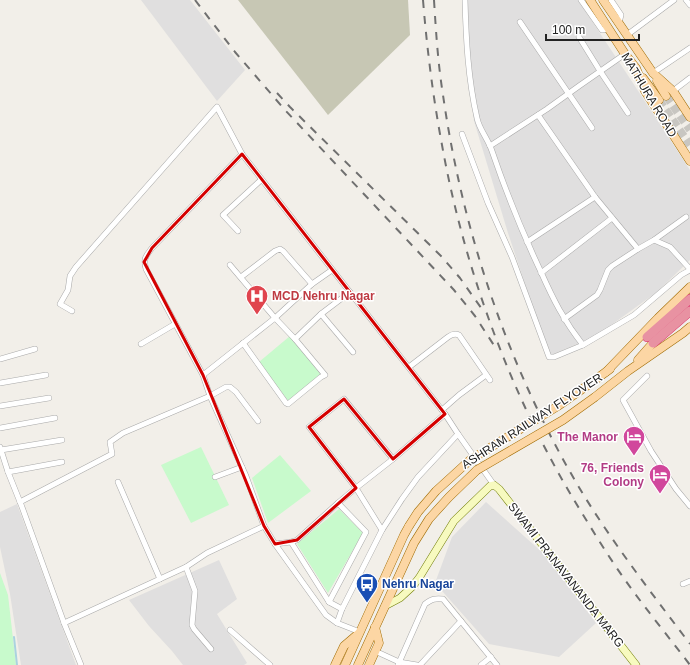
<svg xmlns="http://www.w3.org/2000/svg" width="690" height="665" font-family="Helvetica,sans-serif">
<rect width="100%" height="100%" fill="#f2efe9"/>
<g fill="#e0dfdf">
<polygon points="141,0 190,0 245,70 217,101"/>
<polygon points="463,0 578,0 625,71 690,170 690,260 657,292 596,336 549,356 508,233 474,121 465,43"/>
<polygon points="486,502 543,553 596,623 559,657 489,644 435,583 452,537"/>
<polygon points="17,504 76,665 21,665 10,594 0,547 0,512"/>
<polygon points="219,560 237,599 217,614 247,663 244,665 183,665 172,651 149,626 129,600"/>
</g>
<polygon fill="#c7c7b4" points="238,0 408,0 410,35 328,115"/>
<g fill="#c8facc">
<polygon points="290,336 323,373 289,402 259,362"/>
<polygon points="201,447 229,505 191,523 161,465"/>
<polygon points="280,455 311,491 268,523 252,478"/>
<polygon points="339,509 363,533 328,593 297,544"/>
<polygon points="0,573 8,595 16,665 0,665"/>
</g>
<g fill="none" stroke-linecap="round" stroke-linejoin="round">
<polyline stroke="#aad3df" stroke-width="2" points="14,637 17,665"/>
<g stroke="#c8c6c1" stroke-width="8" stroke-dasharray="8 4" stroke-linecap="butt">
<polyline points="666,96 690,130"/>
<polyline points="659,100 690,145"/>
</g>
<g stroke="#a9a9a9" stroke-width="6">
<g id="street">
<path d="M465,0C466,39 468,79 477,118C479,129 488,139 492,151C506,192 522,232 541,272C553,299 564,321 583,345"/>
<polyline points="581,0 602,30 609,29"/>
<polyline points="611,0 621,15 619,23"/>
<polyline points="686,0 690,5"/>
<polyline points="520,22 592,128"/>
<polyline points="627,35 674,0"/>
<polyline points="579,37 600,71 628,113"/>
<polyline points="653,73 690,48"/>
<polyline points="673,91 690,78"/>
<polyline points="538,115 595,197 638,249"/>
<polyline points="462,134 488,203 512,257 549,357 554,357 583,345 634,315 681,275 690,270"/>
<polyline points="490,146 547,109 579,86 625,54"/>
<path d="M242,154L152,248C146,256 143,258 146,269L203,375L210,396L246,476L264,526L275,544L326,615L337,623L360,632"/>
<polyline points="238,231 223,215 261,180"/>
<polyline points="654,240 670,247 690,269"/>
<polyline points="527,242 595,197"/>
<polyline points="230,265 275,318 295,339 325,375 321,377 288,404 286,403 243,343"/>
<polyline points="541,273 612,218"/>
<polyline points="241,277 275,251 280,249 283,251 312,284"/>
<polyline points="72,311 60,304 68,290 70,276 76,267 217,107 242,154 445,414"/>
<polyline points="321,314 353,352"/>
<polyline points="564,319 597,295 600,290 608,270 612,266 638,249 654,240 686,217"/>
<polyline points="295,339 321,314 350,292"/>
<polyline points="141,344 175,324"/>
<polyline points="0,359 35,349"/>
<path d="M409,367L448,337C452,334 455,333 459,335L490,380"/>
<polyline points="203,375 275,318 312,284 332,270"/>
<polyline points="647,376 623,400 651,451 676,489 690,506"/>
<polyline points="0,383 46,375"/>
<polyline points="0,406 49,398"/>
<polyline points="442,410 459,395 486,375"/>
<polyline points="0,428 55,418"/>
<polyline points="0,447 8,472 22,507 64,623 81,665"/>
<polyline points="1,450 62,440"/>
<polyline points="8,472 62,462"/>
<polyline points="215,477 242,467"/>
<polyline points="118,482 160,579"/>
<polyline points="20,502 112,454 110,442 123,433 210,396 226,387 230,387 236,392 258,421"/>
<polyline points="382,530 356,488 393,459 445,414 458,434 494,485"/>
<polyline points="291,542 329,602 342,609"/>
<polyline points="275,544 291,542 297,540 338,503 356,488 309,427 344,399 393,459"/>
<polyline points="186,567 195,591 192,625 194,629 211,649"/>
<polyline points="683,584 690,581"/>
<polyline points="329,602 366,532 338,503"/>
<polyline points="64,623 186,567 207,553 264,526"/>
<polyline points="337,623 342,609 382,530 402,499 418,477 458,434"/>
<polyline points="230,630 270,665"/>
<polyline points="375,651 399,662 417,665"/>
<path d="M398,665L425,604C432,599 435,598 443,599L497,665"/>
<polyline points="420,665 461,621"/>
<polyline points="481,665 491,657"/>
</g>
</g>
<g stroke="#707d05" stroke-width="8">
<polyline id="secondary" points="385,606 400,598 412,587 419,578 454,521 490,486 494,485 499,489 636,665"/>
</g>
<g stroke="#a06b00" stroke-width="9">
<g id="primary">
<polyline points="590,0 625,54 636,68 645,91 690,161"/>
<polyline points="603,0 653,73 673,91 690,117"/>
<polyline points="643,78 659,100"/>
<polyline points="657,81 666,96"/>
<polyline points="638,360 653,343"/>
<polyline points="606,372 658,318 690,287"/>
<polyline points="588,385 610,369"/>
<polyline points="595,397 628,371 683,333 690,327"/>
<polyline points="335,665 344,646 358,634"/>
<polyline points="345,665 404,535 409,526"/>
<polyline points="358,665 414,543 429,519 449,497 477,470"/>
<polyline points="369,665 379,643 375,627"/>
</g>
</g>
<g stroke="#dc2a67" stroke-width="10">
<g id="highway">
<polyline points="647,337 690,299"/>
<polyline points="653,343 690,311"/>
</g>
</g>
<use href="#street" stroke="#fff" stroke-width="5"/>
<use href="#secondary" stroke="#f7fabf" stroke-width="7"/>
<use href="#primary" stroke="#fcd6a4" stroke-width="8"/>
<use href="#highway" stroke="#e892a2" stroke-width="9"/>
<g stroke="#707070" stroke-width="2" stroke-dasharray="8 8" stroke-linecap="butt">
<polyline points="195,0 235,52 285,110 454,290 475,316 497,350"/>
<path d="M423,0C427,49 433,97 442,145C464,268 510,393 574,500C590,526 606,553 623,577C644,607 668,636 690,665"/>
<path d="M434,0C436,32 438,64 443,95C463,235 510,373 583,494C615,546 653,595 690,644"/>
<polyline points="277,93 290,107 441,256 460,278 484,312"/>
</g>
<g stroke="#a06b00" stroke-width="9" stroke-linecap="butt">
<g id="primary-bridge">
<polyline points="477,470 563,420 595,397"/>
<polyline points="409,526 418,512 436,491 470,460 558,406 588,385"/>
</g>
</g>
<use href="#primary-bridge" stroke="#fcd6a4" stroke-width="8"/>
</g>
<path fill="none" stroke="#d40000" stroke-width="3" stroke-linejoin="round" d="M242,154L445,414L393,459L344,399L309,427L356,488L297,540L275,544L264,526L203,375L144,262L152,248Z"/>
<defs>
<g id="hospital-pin" transform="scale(1.15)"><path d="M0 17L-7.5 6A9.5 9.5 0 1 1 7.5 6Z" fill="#e0444e" stroke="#fff"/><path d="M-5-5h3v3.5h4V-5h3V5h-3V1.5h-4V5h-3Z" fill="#fff"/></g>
<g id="hotel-pin" transform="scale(1.15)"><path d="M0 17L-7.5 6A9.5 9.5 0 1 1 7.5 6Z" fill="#d1479c" stroke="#fff"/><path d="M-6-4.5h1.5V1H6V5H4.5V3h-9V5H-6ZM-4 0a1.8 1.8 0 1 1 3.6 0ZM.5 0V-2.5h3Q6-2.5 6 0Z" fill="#fff"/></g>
<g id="bus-pin" transform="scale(1.15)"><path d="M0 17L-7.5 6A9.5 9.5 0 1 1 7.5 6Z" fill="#1a4fb4" stroke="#fff"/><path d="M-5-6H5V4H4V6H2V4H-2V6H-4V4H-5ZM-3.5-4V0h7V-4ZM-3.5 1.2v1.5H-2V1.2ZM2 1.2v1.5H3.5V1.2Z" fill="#fff"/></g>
</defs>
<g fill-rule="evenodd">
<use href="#hospital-pin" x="257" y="296"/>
<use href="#hotel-pin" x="634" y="437"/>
<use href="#hotel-pin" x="660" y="475"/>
<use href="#bus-pin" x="367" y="584"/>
</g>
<g text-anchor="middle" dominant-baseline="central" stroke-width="3" stroke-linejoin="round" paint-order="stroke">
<g font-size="12" fill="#222" stroke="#fff">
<text transform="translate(649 95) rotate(59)">MATHURA ROAD</text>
<text transform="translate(532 421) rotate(-33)">ASHRAM RAILWAY FLYOVER</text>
<text transform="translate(566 575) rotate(52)">SWAMI PRANAVANANDA MARG</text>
</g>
<g font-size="12" font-weight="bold" fill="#be3a42" stroke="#fff" text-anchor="start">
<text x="272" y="296">MCD Nehru Nagar</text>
</g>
<g font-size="12" font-weight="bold" fill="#b23c85" stroke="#fff" text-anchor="end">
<text x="618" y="437">The Manor</text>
<text x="644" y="468">76, Friends<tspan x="644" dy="14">Colony</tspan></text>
</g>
<g font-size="12" font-weight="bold" fill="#164399" stroke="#fff" text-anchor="start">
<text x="382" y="584">Nehru Nagar</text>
</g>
</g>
<path d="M546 34v6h93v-6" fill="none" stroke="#222222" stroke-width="2"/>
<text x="552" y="34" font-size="12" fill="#222222" stroke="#ffffff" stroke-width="3" paint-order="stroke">100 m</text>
</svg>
